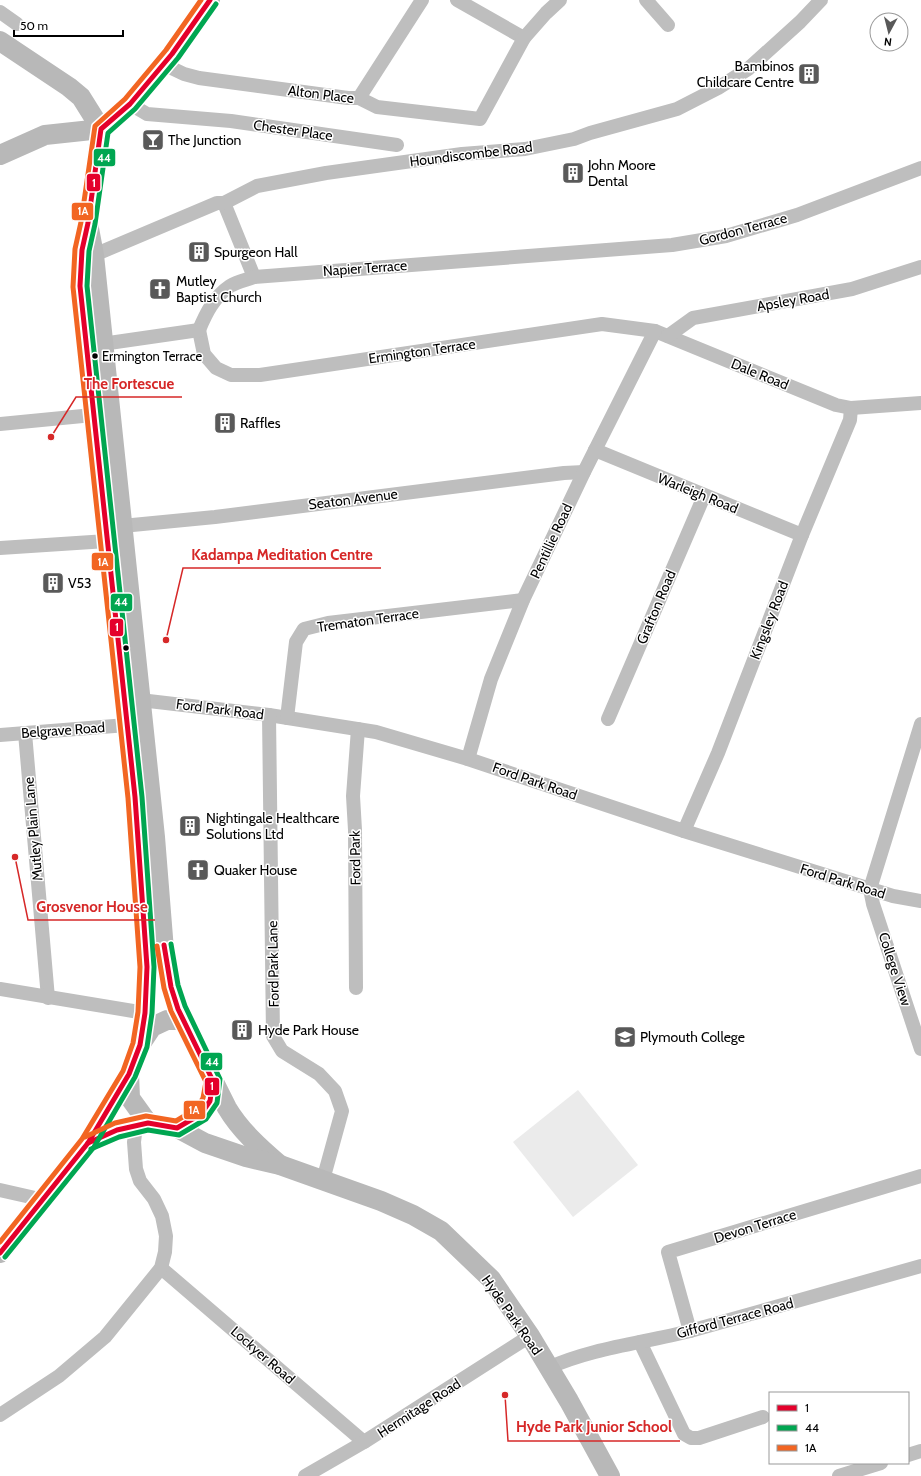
<svg xmlns="http://www.w3.org/2000/svg" width="921" height="1476" font-family="Cabin,sans-serif">
<rect width="100%" height="100%" fill="#fff"/>
<polygon fill="#ebebeb" points="578,1090 638,1165 573,1217 513,1142"/>
<g fill="none" stroke-linecap="round" stroke-linejoin="round">
<g stroke="#bebebe" stroke-width="14">
<polyline points="457,0 524,38"/>
<polyline points="646,0 668,25"/>
<polyline points="0,12 17,24"/>
<polyline points="163,64 184,74 199,78 348,98 359,98 377,107 480,119 524,38 546,13 560,0"/>
<polyline points="359,98 422,0"/>
<polyline points="130,104 147,114 231,121 397,145"/>
<polyline points="224,203 254,277"/>
<polyline points="94,255 217,203 224,203 257,186 326,173 462,154 525,149 574,139 590,133 677,109 718,88 748,69 800,22 821,0"/>
<polyline points="199,330 204,354 216,368 231,375 260,375 602,324 655,331 836,405 851,408 921,403"/>
<path d="M199,330C206,313 214,297 230,286C237,282 246,280 254,277L672,245L726,236L797,215L921,168"/>
<polyline points="668,336 693,318 852,289 921,267"/>
<polyline points="102,344 199,330"/>
<polyline points="0,424 93,415"/>
<polyline points="595,450 802,535"/>
<polyline points="122,526 215,517 564,473 584,472"/>
<polyline points="0,548 107,541"/>
<polyline points="140,700 269,715 376,732 468,759 684,831 893,896 921,901"/>
<polyline points="269,715 273,1036 282,1051 319,1074 335,1091 342,1111 323,1180"/>
<polyline points="287,718 296,642 304,629 328,623 523,600"/>
<polyline points="608,719 704,496"/>
<polyline points="921,724 870,889 873,904 921,1049"/>
<polyline points="25,733 48,998"/>
<polyline points="0,735 127,725"/>
<polyline points="468,759 491,679 523,600 584,472 655,331"/>
<polyline points="684,831 718,753 802,535 850,420 851,408"/>
<polyline points="356,988 355,830 353,796 358,729"/>
<polyline points="0,989 145,1013"/>
<polyline points="0,1190 44,1200"/>
<polyline points="161,1268 364,1442"/>
<polyline points="690,1331 668,1252 921,1176"/>
<polyline points="640,1342 684,1434 691,1438 699,1438 763,1417"/>
<path d="M548,1368C592,1348 643,1343 690,1331L921,1266"/>
<polyline points="0,1415 59,1376 105,1337 161,1268 165,1252 166,1236 162,1216 154,1199 140,1181 136,1169 134,1142 136,1126"/>
<polyline points="908,1455 921,1451"/>
<polyline points="305,1476 364,1442 530,1336"/>
<polyline points="839,1476 881,1463"/>
</g>
<g stroke="#b8b8b8" stroke-width="20">
<polyline points="0,41 69,87 81,97 101,129"/>
<polyline points="101,129 88,223 82,250 80,286 97,449 131,752 141,868 147,967 145,1013 140,1045"/>
<polyline points="101,129 130,104 172,54 210,0"/>
<polyline points="0,155 45,135 101,129"/>
<path d="M88,223L94,255L155,837L164,950L171,987L183,1020L227,1108C240,1130 260,1148 280,1165"/>
<polyline points="183,1020 167,1020 152,1027 140,1045 129,1074 130,1098 148,1123 177,1128 201,1114 210,1101 213,1081"/>
<polyline points="177,1128 205,1143 246,1157 280,1165 381,1201 413,1215 441,1231 491,1279 530,1336 569,1401 610,1476"/>
<polyline points="88,1143 117,1130 148,1123"/>
<polyline points="0,1253 88,1143 129,1074"/>
</g>
<g stroke="#fff" stroke-width="8">
<g id="bus-1">
<polyline points="88,1143 117,1130 148,1123 177,1128 201,1114 210,1101 213,1081 178,1009 171,987 164,945"/>
<polyline points="0,1253 88,1143 129,1074 140,1045 145,1013 147,967 135,797 80,286 82,250 88,223 101,129 130,104 172,54 210,0"/>
</g>
</g>
<g stroke="#fff" stroke-width="8">
<g id="bus-2">
<polyline points="91,1149 119,1137 148,1130 179,1135 206,1119 217,1103 220,1079 185,1006 178,985 171,944"/>
<polyline points="5,1257 94,1147 135,1077 147,1047 152,1013 154,967 142,797 87,286 89,251 95,224 108,133 135,109 178,58 216,4"/>
</g>
</g>
<g stroke="#fff" stroke-width="8">
<g id="bus-3">
<polyline points="85,1137 115,1123 146,1116 176,1121 196,1109 203,1098 206,1082 171,1011 164,988 157,946"/>
<polyline points="0,1242 82,1139 123,1071 133,1043 138,1012 140,967 128,798 73,287 75,249 81,222 95,126 125,99 166,50 201,0"/>
</g>
</g>
<use href="#bus-1" stroke="#e4002b" stroke-width="5"/>
<use href="#bus-2" stroke="#00a651" stroke-width="5"/>
<use href="#bus-3" stroke="#f26522" stroke-width="5"/>
</g>
<defs>
<g id="building-square" transform="scale(1.15)"><rect x="-9" y="-9" width="18" height="18" rx="4" fill="#595959" stroke="#fff"/><path d="M-4-6H4V6H1V3H-1V6H-4ZM-2.5-4.3h1.7v1.8h-1.7ZM.8-4.3h1.7v1.8H.8ZM-2.5-1h1.7V.8h-1.7ZM.8-1h1.7V.8H.8Z" fill="#fff"/></g>
<g id="bar-square" transform="scale(1.15)"><rect x="-9" y="-9" width="18" height="18" rx="4" fill="#595959" stroke="#fff"/><path d="M-6-5H6L.8 .8V4.5H3.5V6h-7V4.5H-.8V.8Z" fill="#fff"/></g>
<g id="church-square" transform="scale(1.15)"><rect x="-9" y="-9" width="18" height="18" rx="4" fill="#595959" stroke="#fff"/><path d="M-1.2-6h2.4v3.5h3.3v2.4h-3.3V6h-2.4V-.1h-3.3v-2.4h3.3Z" fill="#fff"/></g>
<g id="school-square" transform="scale(1.15)"><rect x="-9" y="-9" width="18" height="18" rx="4" fill="#595959" stroke="#fff"/><path d="M0-5L7-2L0 1L-7-2ZM-4 1L0 2.5L4 1V4Q0 6-4 4Z" fill="#fff"/></g>
</defs>
<g fill-rule="evenodd">
<use href="#building-square" x="809" y="74"/>
<use href="#bar-square" x="153" y="140"/>
<use href="#building-square" x="573" y="173"/>
<use href="#building-square" x="199" y="252"/>
<use href="#church-square" x="160" y="289"/>
<use href="#building-square" x="225" y="423"/>
<use href="#building-square" x="53" y="583"/>
<use href="#building-square" x="190" y="826"/>
<use href="#church-square" x="198" y="870"/>
<use href="#building-square" x="242" y="1030"/>
<use href="#school-square" x="625" y="1037"/>
</g>
<g fill="#000" stroke="#fff" stroke-width="1.5">
<circle cx="95" cy="356" r="3.5"/>
<circle cx="126" cy="648" r="3.5"/>
</g>
<g text-anchor="middle" dominant-baseline="central" stroke-width="3" stroke-linejoin="round" paint-order="stroke">
<g font-size="13" fill="#000" stroke="#fff" text-anchor="start">
<text x="102" y="356">Ermington Terrace</text>
</g>
<g font-size="14" fill="#000" stroke="#fff" text-anchor="start">
<text x="794" y="66" text-anchor="end">Bambinos<tspan x="794" dy="16">Childcare Centre</tspan></text>
<text x="168" y="140">The Junction</text>
<text x="588" y="165">John Moore<tspan x="588" dy="16">Dental</tspan></text>
<text x="214" y="252">Spurgeon Hall</text>
<text x="176" y="281">Mutley<tspan x="176" dy="16">Baptist Church</tspan></text>
<text x="240" y="423">Raffles</text>
<text x="68" y="583">V53</text>
<text x="206" y="818">Nightingale Healthcare<tspan x="206" dy="16">Solutions Ltd</tspan></text>
<text x="214" y="870">Quaker House</text>
<text x="258" y="1030">Hyde Park House</text>
<text x="640" y="1037">Plymouth College</text>
</g>
<g font-size="14" fill="#000" stroke="#fff">
<text transform="translate(321 94) rotate(7)">Alton Place</text>
<text transform="translate(293 130) rotate(8)">Chester Place</text>
<text transform="translate(471 154) rotate(-7)">Houndiscombe Road</text>
<text transform="translate(743 229) rotate(-15)">Gordon Terrace</text>
<text transform="translate(365 268) rotate(-4)">Napier Terrace</text>
<text transform="translate(793 300) rotate(-10)">Apsley Road</text>
<text transform="translate(422 351) rotate(-8)">Ermington Terrace</text>
<text transform="translate(760 374) rotate(22)">Dale Road</text>
<text transform="translate(698 493) rotate(22)">Warleigh Road</text>
<text transform="translate(353 499) rotate(-7)">Seaton Avenue</text>
<text transform="translate(551 541) rotate(-65)">Pentillie Road</text>
<text transform="translate(656 607) rotate(-67)">Grafton Road</text>
<text transform="translate(368 620) rotate(-8)">Trematon Terrace</text>
<text transform="translate(769 620) rotate(-69)">Kingsley Road</text>
<text transform="translate(220 709) rotate(7)">Ford Park Road</text>
<text transform="translate(63 730) rotate(-4)">Belgrave Road</text>
<text transform="translate(535 781) rotate(19)">Ford Park Road</text>
<text transform="translate(33 829) rotate(-95)">Mutley Plain Lane</text>
<text transform="translate(355 858) rotate(-91)">Ford Park</text>
<text transform="translate(843 881) rotate(17)">Ford Park Road</text>
<text transform="translate(273 964) rotate(-91)">Ford Park Lane</text>
<text transform="translate(895 969) rotate(72)">College View</text>
<text transform="translate(755 1226) rotate(-17)">Devon Terrace</text>
<text transform="translate(512 1315) rotate(55)">Hyde Park Road</text>
<text transform="translate(735 1318) rotate(-15)">Gifford Terrace Road</text>
<text transform="translate(263 1355) rotate(41)">Lockyer Road</text>
<text transform="translate(419 1408) rotate(-33)">Hermitage Road</text>
</g>
</g>
<path fill="none" stroke="#d62828" stroke-width="1.5" d="M51 437L76 397H182M166 640L183 568H381M15 857L28 920H155M505 1395L508 1441H680"/>
<g fill="#d62828" stroke="#fff" stroke-width="1.5">
<circle cx="51" cy="437" r="4"/>
<circle cx="166" cy="640" r="4"/>
<circle cx="15" cy="857" r="4"/>
<circle cx="505" cy="1395" r="4"/>
</g>
<g font-size="15" text-anchor="middle" font-weight="bold" fill="#d62828" stroke="#fff" stroke-width="3" stroke-linejoin="round" paint-order="stroke">
<text x="129" y="389">The Fortescue</text>
<text x="282" y="560">Kadampa Meditation Centre</text>
<text x="92" y="912">Grosvenor House</text>
<text x="594" y="1432">Hyde Park Junior School</text>
</g>
<g stroke="#fff" stroke-width="1.5">
<rect x="93" y="148" width="23" height="19" rx="4" fill="#00a651"/>
<rect x="86" y="173" width="15" height="19" rx="4" fill="#e4002b"/>
<rect x="71" y="202" width="23" height="19" rx="4" fill="#f26522"/>
<rect x="91" y="552" width="23" height="19" rx="4" fill="#f26522"/>
<rect x="110" y="593" width="23" height="19" rx="4" fill="#00a651"/>
<rect x="109" y="618" width="15" height="19" rx="4" fill="#e4002b"/>
<rect x="200" y="1052" width="23" height="19" rx="4" fill="#00a651"/>
<rect x="204" y="1077" width="16" height="19" rx="4" fill="#e4002b"/>
<rect x="183" y="1100" width="23" height="20" rx="4" fill="#f26522"/>
</g>
<g font-size="11" text-anchor="middle" font-weight="bold" fill="#fff">
<text x="104" y="162">44</text>
<text x="94" y="187">1</text>
<text x="83" y="215">1A</text>
<text x="103" y="566">1A</text>
<text x="121" y="606">44</text>
<text x="117" y="631">1</text>
<text x="212" y="1066">44</text>
<text x="212" y="1090">1</text>
<text x="194" y="1114">1A</text>
</g>
<rect x="769" y="1392" width="140" height="72" fill="#ffffff" stroke="#999999"/>
<rect x="777" y="1405" width="20" height="6" fill="#e4002b" stroke="#999999"/>
<text x="805" y="1412" font-size="12" fill="#000000">1</text>
<rect x="777" y="1425" width="20" height="6" fill="#00a651" stroke="#999999"/>
<text x="805" y="1432" font-size="12" fill="#000000">44</text>
<rect x="777" y="1445" width="20" height="6" fill="#f26522" stroke="#999999"/>
<text x="805" y="1452" font-size="12" fill="#000000">1A</text>
<g transform="translate(889 32) rotate(187)"><circle r="19" fill="#ffffff" stroke="#999999"/>
<path d="M0-3L7 15L0 10L-7 15Z" fill="#595959"/>
<text y="-6" font-size="11" font-weight="bold" text-anchor="middle" fill="#000000">N</text>
</g>
<path d="M14 30v6h109v-6" fill="none" stroke="#000000" stroke-width="2"/>
<text x="20" y="30" font-size="12" fill="#000000" stroke="#ffffff" stroke-width="3" paint-order="stroke">50 m</text>
</svg>
